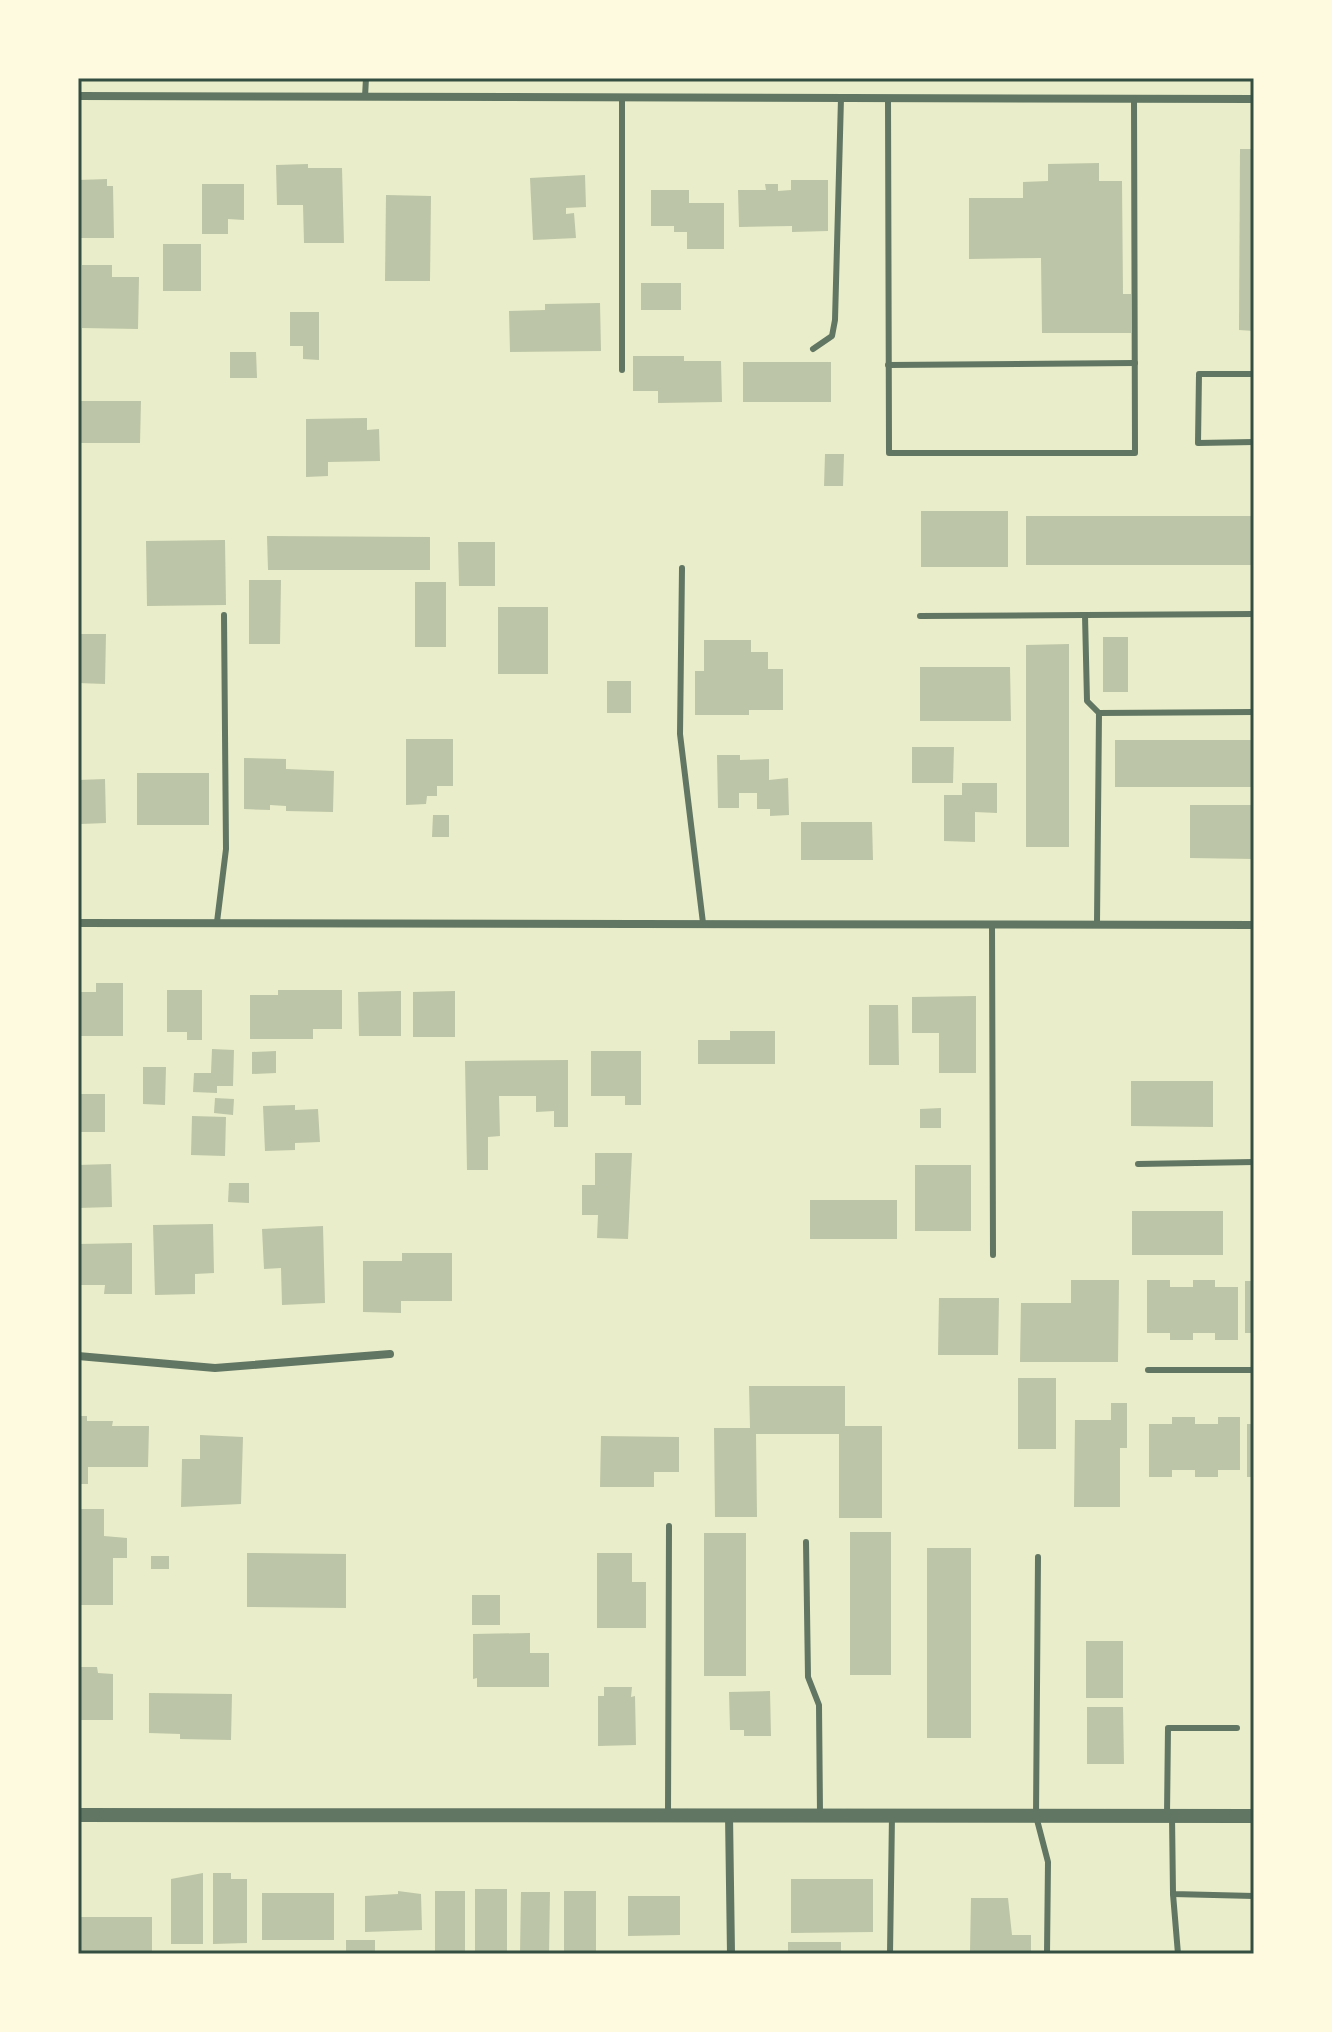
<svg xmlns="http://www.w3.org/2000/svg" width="1332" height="2032" font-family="'Titillium Web',sans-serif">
<rect width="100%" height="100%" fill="#e9edc9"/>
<g fill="#bcc5a7">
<polygon points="1240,149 1254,149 1254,331 1239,330"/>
<polygon points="1099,163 1099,181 1122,181 1123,294 1131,294 1131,333 1042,333 1041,258 969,259 969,198 1023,198 1023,182 1048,181 1048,164"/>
<polygon points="308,164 308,168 342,168 344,243 304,243 303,205 277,205 276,165"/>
<polygon points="585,175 586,207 566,208 566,214 574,213 576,238 533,240 530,178"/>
<polygon points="107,179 107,186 113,186 114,238 78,238 78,180"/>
<polygon points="791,180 828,180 828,231 792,232 792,226 739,227 738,190 766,190 765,184 778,184 778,191 791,190"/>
<polygon points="202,184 244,184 244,220 228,219 228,234 202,234"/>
<polygon points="651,190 689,190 689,203 724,203 724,249 687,249 687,232 674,232 674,226 651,226"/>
<polygon points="386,195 431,196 430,281 385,281"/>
<rect x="163" y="244" width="38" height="47"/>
<polygon points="82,265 112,265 112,277 139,277 138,329 82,328"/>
<rect x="641" y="283" width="40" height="27"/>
<polygon points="600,303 601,351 510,352 509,311 545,310 545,304"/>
<polygon points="290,312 319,312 319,360 303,359 303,346 290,346"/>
<polygon points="230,352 256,352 257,378 230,378"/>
<polygon points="633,356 684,356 684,361 721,361 722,402 658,403 658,391 633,391"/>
<rect x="743" y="362" width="88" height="40"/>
<polygon points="78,401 141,401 140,443 78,443"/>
<polygon points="367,418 367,430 379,429 380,461 328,462 328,476 306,477 306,419"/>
<polygon points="825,454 844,454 843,486 824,486"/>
<rect x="921" y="511" width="87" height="56"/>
<rect x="1026" y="516" width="228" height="49"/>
<polygon points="267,536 430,537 430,570 268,570"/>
<polygon points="225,540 226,605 147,606 146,541"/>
<polygon points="458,542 495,542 495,586 459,586"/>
<polygon points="249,580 281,580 280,644 249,644"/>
<rect x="415" y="582" width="31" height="65"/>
<rect x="498" y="607" width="50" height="67"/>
<polygon points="78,634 106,634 105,684 78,683"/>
<rect x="1103" y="637" width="25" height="55"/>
<polygon points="704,640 751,640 751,652 768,652 768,669 783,669 783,710 749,710 749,715 695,715 695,671 704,671"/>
<polygon points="1069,644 1069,847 1026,847 1026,645"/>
<polygon points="920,667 1010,667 1011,721 920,721"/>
<rect x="607" y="681" width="24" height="32"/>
<polygon points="406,739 453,739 453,786 437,786 437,796 427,796 426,804 406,805"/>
<rect x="1115" y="740" width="139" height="47"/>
<polygon points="912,747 954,747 953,783 912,783"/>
<polygon points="717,755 740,755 740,760 769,759 769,780 788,778 789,815 770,816 770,809 757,809 757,793 739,793 739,808 718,808"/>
<polygon points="244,758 286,759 286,769 334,771 333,812 286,811 286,806 270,805 270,810 244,809"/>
<rect x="137" y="773" width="72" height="52"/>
<polygon points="105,779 106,823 81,824 78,780"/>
<polygon points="962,783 997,783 997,813 975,812 975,842 944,841 944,795 962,795"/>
<polygon points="1190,805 1254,805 1254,859 1190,858"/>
<polygon points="433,815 449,815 449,837 432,837"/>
<polygon points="801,822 872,822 873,860 801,860"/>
<polygon points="96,983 123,983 123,1036 78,1036 78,992 96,992"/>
<polygon points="167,990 202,990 202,1040 187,1040 187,1032 167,1032"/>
<polygon points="278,990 342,990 342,1029 313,1029 313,1039 250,1039 250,995 278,995"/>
<polygon points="401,991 401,1036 359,1036 358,992"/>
<polygon points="455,991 455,1037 413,1037 413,992"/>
<polygon points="976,996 976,1073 939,1073 939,1033 912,1033 912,997"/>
<polygon points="869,1005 898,1005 899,1065 869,1065"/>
<polygon points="730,1031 775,1031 775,1064 698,1064 698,1040 730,1040"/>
<polygon points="212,1049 234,1050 233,1086 217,1086 217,1093 193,1092 194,1073 211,1073"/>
<polygon points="276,1051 276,1073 252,1074 252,1052"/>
<polygon points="591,1051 641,1051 641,1105 625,1105 625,1096 591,1096"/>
<polygon points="568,1060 568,1127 554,1127 554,1111 536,1112 536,1096 499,1096 500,1136 488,1137 488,1170 467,1170 465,1061"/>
<polygon points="143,1067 166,1067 165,1105 143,1104"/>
<polygon points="1131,1081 1213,1081 1213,1127 1131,1126"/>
<rect x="78" y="1094" width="27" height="38"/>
<polygon points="215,1098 234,1099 233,1115 214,1113"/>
<polygon points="295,1105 295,1110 318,1109 320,1142 295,1143 295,1150 265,1151 263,1106"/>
<polygon points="941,1108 941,1128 920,1128 920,1109"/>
<polygon points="192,1116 226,1117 225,1156 191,1155"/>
<polygon points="595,1153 632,1153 628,1239 597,1238 598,1215 582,1215 582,1185 595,1185"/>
<polygon points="111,1164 112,1207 78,1208 78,1165"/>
<rect x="915" y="1165" width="56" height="66"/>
<polygon points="229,1183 249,1183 249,1203 228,1202"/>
<rect x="810" y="1200" width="87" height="39"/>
<rect x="1132" y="1211" width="91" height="44"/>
<polygon points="213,1224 214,1273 195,1274 195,1294 155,1295 153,1225"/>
<polygon points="323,1226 325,1303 282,1305 281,1268 264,1269 262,1229"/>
<polygon points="132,1243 132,1294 104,1294 105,1285 78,1285 78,1244"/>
<polygon points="402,1253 452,1253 452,1301 401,1301 401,1313 363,1312 363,1261 402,1261"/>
<polygon points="1071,1280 1119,1280 1118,1362 1020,1362 1021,1303 1071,1303"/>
<polygon points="1147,1280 1170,1280 1170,1287 1193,1287 1193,1280 1215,1280 1215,1287 1238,1287 1238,1340 1215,1340 1215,1333 1193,1333 1193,1340 1170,1340 1170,1333 1147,1333"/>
<rect x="1245" y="1281" width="9" height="52"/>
<polygon points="939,1298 999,1298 998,1355 938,1355"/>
<rect x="1018" y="1378" width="38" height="71"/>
<polygon points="749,1386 845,1386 845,1426 882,1426 882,1518 839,1518 839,1434 756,1434 757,1517 715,1517 714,1428 750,1428"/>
<polygon points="1111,1403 1127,1403 1127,1448 1120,1448 1120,1507 1074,1507 1075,1420 1111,1420"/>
<polygon points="78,1416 87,1416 87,1421 113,1421 112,1426 149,1426 148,1467 88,1467 88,1484 78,1484"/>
<polygon points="1172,1417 1195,1417 1195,1424 1218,1424 1218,1417 1240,1417 1240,1470 1218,1470 1218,1477 1195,1477 1195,1470 1172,1470 1172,1477 1149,1477 1149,1424 1172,1424"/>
<rect x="1247" y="1424" width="7" height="53"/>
<polygon points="200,1435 243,1437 241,1504 181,1507 182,1459 200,1459"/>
<polygon points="601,1436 679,1437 679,1472 654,1472 654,1487 600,1487"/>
<polygon points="78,1509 104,1509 104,1536 127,1538 127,1558 113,1558 113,1605 78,1605"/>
<rect x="850" y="1532" width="41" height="143"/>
<rect x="704" y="1533" width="42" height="143"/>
<rect x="927" y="1548" width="44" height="190"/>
<polygon points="247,1553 346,1554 346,1608 247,1607"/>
<polygon points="597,1553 632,1553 632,1582 646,1582 646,1628 597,1628"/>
<rect x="151" y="1556" width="18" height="13"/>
<rect x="472" y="1595" width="28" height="30"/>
<polygon points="530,1633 530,1653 549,1653 549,1687 477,1687 477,1678 473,1679 473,1634"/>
<rect x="1086" y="1641" width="37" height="57"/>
<polygon points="78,1667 97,1667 98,1673 113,1674 113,1720 78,1720"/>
<polygon points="604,1687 632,1687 631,1697 635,1696 636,1745 598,1746 598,1696 604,1696"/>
<polygon points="770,1691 771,1736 744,1736 744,1730 730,1730 729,1692"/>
<polygon points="149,1693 232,1694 231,1740 180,1739 180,1734 149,1733"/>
<polygon points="1087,1707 1123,1707 1124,1764 1087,1764"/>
<polygon points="203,1873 203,1944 171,1944 171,1879"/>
<polygon points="213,1873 231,1873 231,1879 247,1879 247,1943 213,1944"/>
<polygon points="791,1879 873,1879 873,1932 791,1933"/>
<rect x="475" y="1889" width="32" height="65"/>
<polygon points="398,1891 421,1894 422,1930 365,1932 365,1896 398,1894"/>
<rect x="435" y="1891" width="30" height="63"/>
<polygon points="564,1891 596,1891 596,1953 564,1952"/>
<polygon points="521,1892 550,1892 549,1954 520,1953"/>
<rect x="262" y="1893" width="72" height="47"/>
<polygon points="628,1896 680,1896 680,1935 628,1936"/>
<polygon points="971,1898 1008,1898 1012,1935 1031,1935 1031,1954 970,1951"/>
<rect x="78" y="1917" width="74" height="37"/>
<rect x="346" y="1940" width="29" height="14"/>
<rect x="788" y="1942" width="53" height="12"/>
</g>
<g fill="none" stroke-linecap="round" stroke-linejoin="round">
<g stroke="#617663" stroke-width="6">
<polyline points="365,97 366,78"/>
<polyline points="622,98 622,370"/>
<polyline points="888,98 889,453 1135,453 1134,99"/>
<polyline points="813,349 832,336 835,320 841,98"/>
<polyline points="888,365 1135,363"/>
<polyline points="1254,374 1199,374 1198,443 1254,442"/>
<polyline points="682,568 680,734 703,923"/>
<polyline points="1254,614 1085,615 1087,701 1099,713 1254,712"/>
<polyline points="920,616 1085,615"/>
<polyline points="217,922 226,849 224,615"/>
<polyline points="992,924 993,1255"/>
<polyline points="1097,924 1099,713"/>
<polyline points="1138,1164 1254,1162"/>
<polyline points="1148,1370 1254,1370"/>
<polyline points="806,1542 808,1677 819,1705 820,1814"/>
<polyline points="1038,1557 1036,1816 1048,1862 1047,1954"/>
<polyline points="668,1814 669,1526"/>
<polyline points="1167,1815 1168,1728 1237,1728"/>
<polyline points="1172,1816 1173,1894 1254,1896"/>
<polyline points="1173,1894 1178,1954"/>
<polyline points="890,1954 892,1815"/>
</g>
<g stroke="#617663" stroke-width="8">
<polyline points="78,96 1254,99"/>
<polyline points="78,923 1254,925"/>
<polyline points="78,1356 215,1368 390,1354"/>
<polyline points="729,1815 731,1954"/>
</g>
<polyline stroke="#617663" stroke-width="14" points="78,1815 1254,1816"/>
</g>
<rect width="1332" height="2032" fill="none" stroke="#fefae0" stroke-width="160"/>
<rect x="80" y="80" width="1172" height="1872" fill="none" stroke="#344e41" stroke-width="3"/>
</svg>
